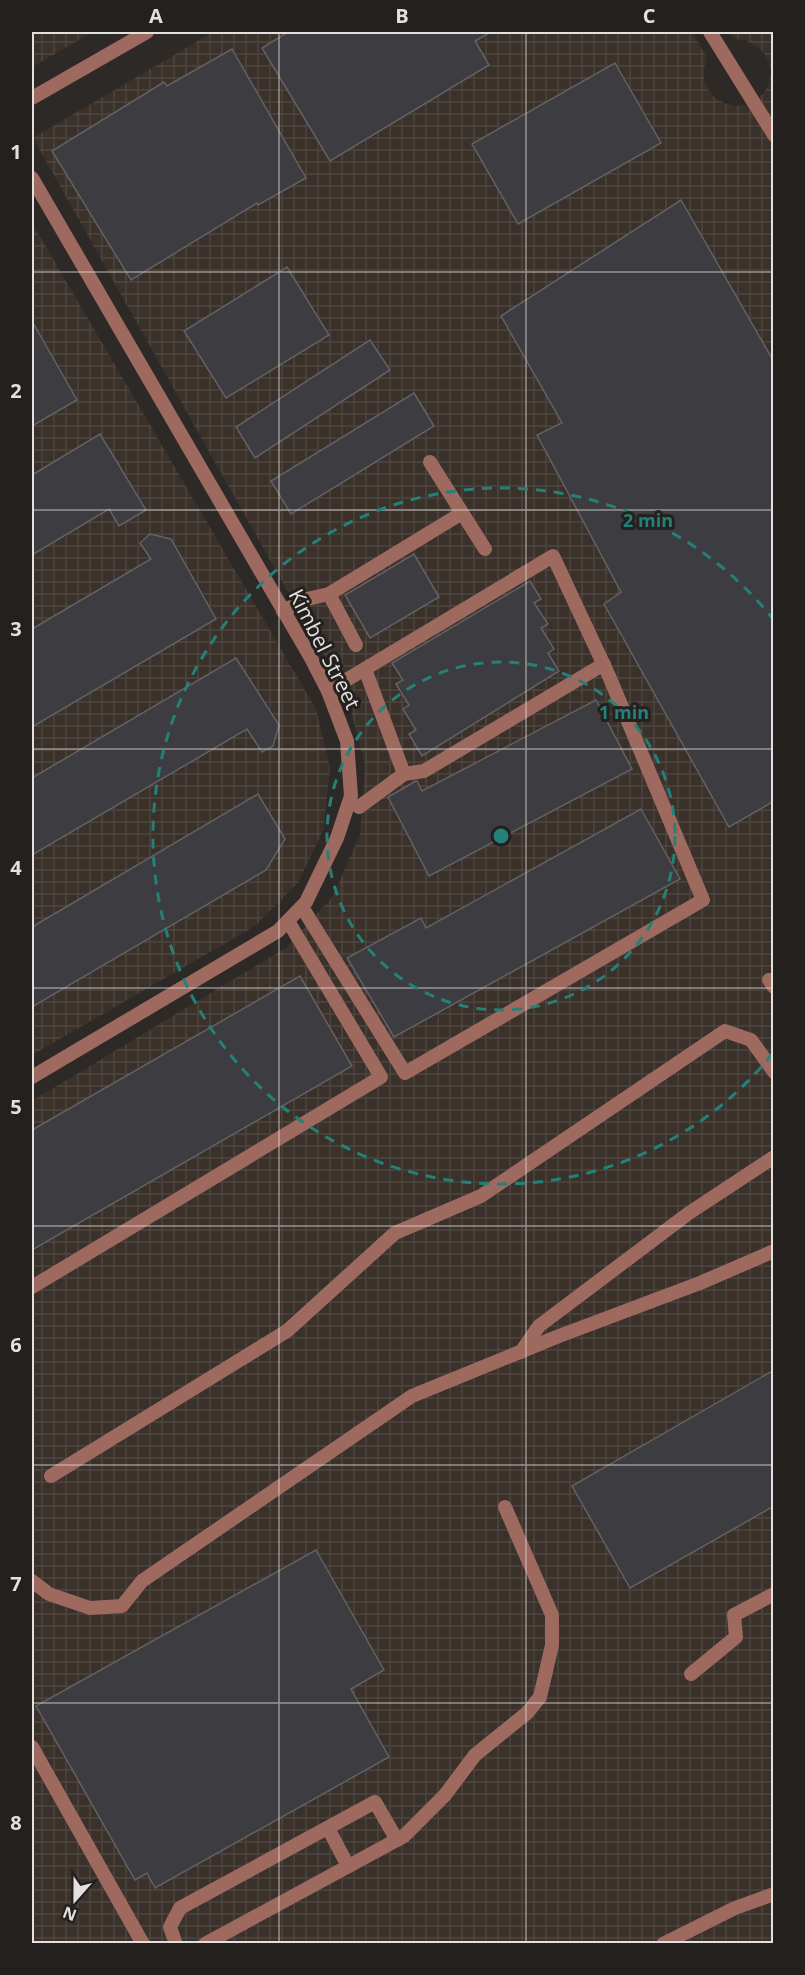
<svg xmlns="http://www.w3.org/2000/svg" width="805" height="1975" font-family="'Open Sans',sans-serif">
<defs>
<pattern id="industrial-grid" width="8" height="8" patternUnits="userSpaceOnUse" patternTransform="scale(1.5)"><rect width="8" height="8" fill="#3a312b"/><path d="M0 4h8M4 0v8" fill="none" stroke="#4d453f"/></pattern>
</defs>
<rect width="100%" height="100%" fill="#2d2927"/>
<g fill="url(#industrial-grid)">
<polygon points="32,32 93,32 32,67"/>
<polygon points="213,32 692,32 707,57 704,68 704,79 708,89 715,98 724,103 735,106 746,105 756,100 764,93 769,83 771,72 769,61 763,52 755,45 745,40 734,39 729,32 773,32 773,1943 32,1944 32,1101 287,947 333,896 360,834 365,766 348,699 33,138"/>
<polygon points="32,223 316,709 330,768 324,828 298,883 255,926 32,1055"/>
</g>
<g fill="#3d3c40" stroke="#636165" stroke-width="1.5">
<polygon points="288,32 491,32 475,41 489,65 330,161 262,48"/>
<polygon points="232,49 306,178 258,205 257,203 131,280 52,151 164,82 167,86"/>
<polygon points="615,63 661,143 518,224 472,144"/>
<polygon points="681,200 774,362 774,801 729,827 604,604 621,592 537,435 562,423 501,316"/>
<polygon points="287,267 329,335 226,398 184,331"/>
<polygon points="32,321 77,400 32,426"/>
<polygon points="370,340 390,370 255,458 236,427"/>
<polygon points="414,393 434,426 291,514 271,481"/>
<polygon points="100,434 146,510 119,526 109,509 32,555 32,475"/>
<polygon points="150,534 171,539 216,619 32,727 32,629 151,559 140,543"/>
<polygon points="414,554 439,597 370,638 345,595"/>
<polygon points="530,581 541,599 534,603 548,624 541,628 554,649 548,653 559,671 422,756 409,734 416,730 403,709 409,705 396,684 403,680 392,663"/>
<polygon points="236,658 279,725 273,746 262,752 247,729 32,855 32,778"/>
<polygon points="596,700 632,769 429,876 388,797 414,782 417,781 422,791"/>
<polygon points="258,794 285,839 266,870 32,1007 32,927"/>
<polygon points="641,809 680,879 394,1037 347,958 421,918 426,928"/>
<polygon points="300,976 352,1066 32,1250 32,1130"/>
<polygon points="774,1370 774,1506 630,1588 572,1486"/>
<polygon points="316,1550 384,1670 351,1689 389,1757 155,1888 147,1873 135,1880 36,1706"/>
</g>
<g fill="none" stroke-linecap="round" stroke-linejoin="round">
<g stroke="#9e695f" stroke-width="14">
<polyline points="710,32 774,135"/>
<polyline points="32,98 147,32"/>
<polyline points="32,178 311,658 328,691 347,741 351,796 337,838 306,902 278,931 32,1077"/>
<polyline points="430,462 485,549"/>
<polyline points="329,594 356,645"/>
<polyline points="283,611 307,599 329,594 462,513"/>
<polyline points="365,669 404,774 424,771 604,664"/>
<polyline points="359,807 404,774"/>
<polyline points="302,907 405,1073 703,900 609,676 553,556 328,691"/>
<polyline points="769,980 774,987"/>
<polyline points="32,1287 381,1077 288,921"/>
<polyline points="521,1352 539,1326 689,1213 774,1157"/>
<polyline points="51,1476 287,1331 395,1233 481,1196 725,1031 751,1040 774,1072"/>
<polyline points="32,1581 49,1594 90,1608 122,1606 142,1581 412,1396 559,1336 700,1283 774,1251"/>
<polyline points="691,1674 736,1637 734,1615 774,1594"/>
<polyline points="32,1747 143,1944"/>
<polyline points="328,1828 348,1866"/>
<polyline points="176,1944 170,1927 180,1908 375,1802 397,1840"/>
<polyline points="205,1944 404,1836 445,1795 475,1755 527,1713 540,1697 552,1645 552,1615 505,1507"/>
<polyline points="663,1944 735,1908 774,1894"/>
</g>
</g>
<path fill="none" stroke="#e3e0df" stroke-width="1.5" stroke-opacity="0.55" d="M279,32V1944M526,32V1944M32,272H774M32,510H774M32,749H774M32,988H774M32,1226H774M32,1465H774M32,1703H774"/>
<g fill="none" stroke="#248179" stroke-width="3" stroke-dasharray="10 8">
<circle cx="501" cy="836" r="174"/>
<path d="M773 1053A348 348 0 1 1 773 619"/>
</g>
<g text-anchor="middle" dominant-baseline="central" stroke-width="6" stroke-linejoin="round" paint-order="stroke">
<g font-size="21" fill="#e3e0df" stroke="#23201e">
<text transform="translate(325 649) rotate(63)">Kimbel Street</text>
</g>
</g>
<circle cx="501" cy="836" r="9" fill="#248179" stroke="#23201e" stroke-width="3"/>
<g font-size="18" text-anchor="middle" font-weight="bold" fill="#248179" stroke="#23201e" stroke-width="6" stroke-linejoin="round" paint-order="stroke">
<text x="648" y="527">2 min</text>
<text x="624" y="719">1 min</text>
</g>
<rect width="805" height="1975" fill="none" stroke="#23201e" stroke-width="66"/>
<g transform="translate(75 1900) rotate(201)" stroke="#23201e" stroke-width="4.5" paint-order="stroke">
<path d="M0-4.5L10 22L0 15L-10 22Z" fill="#e3e0df"/>
<text y="-9" font-size="16" font-weight="bold" text-anchor="middle" fill="#e3e0df">N</text>
</g>
<rect x="33" y="33" width="739" height="1909" fill="none" stroke="#e3e0df" stroke-width="2"/>
<g font-size="20" text-anchor="middle" font-weight="bold" fill="#e3e0df">
<text x="156" y="23">A</text>
<text x="402" y="23">B</text>
<text x="649" y="23">C</text>
<text x="16" y="159">1</text>
<text x="16" y="398">2</text>
<text x="16" y="636">3</text>
<text x="16" y="875">4</text>
<text x="16" y="1114">5</text>
<text x="16" y="1352">6</text>
<text x="16" y="1591">7</text>
<text x="16" y="1830">8</text>
</g>
</svg>
